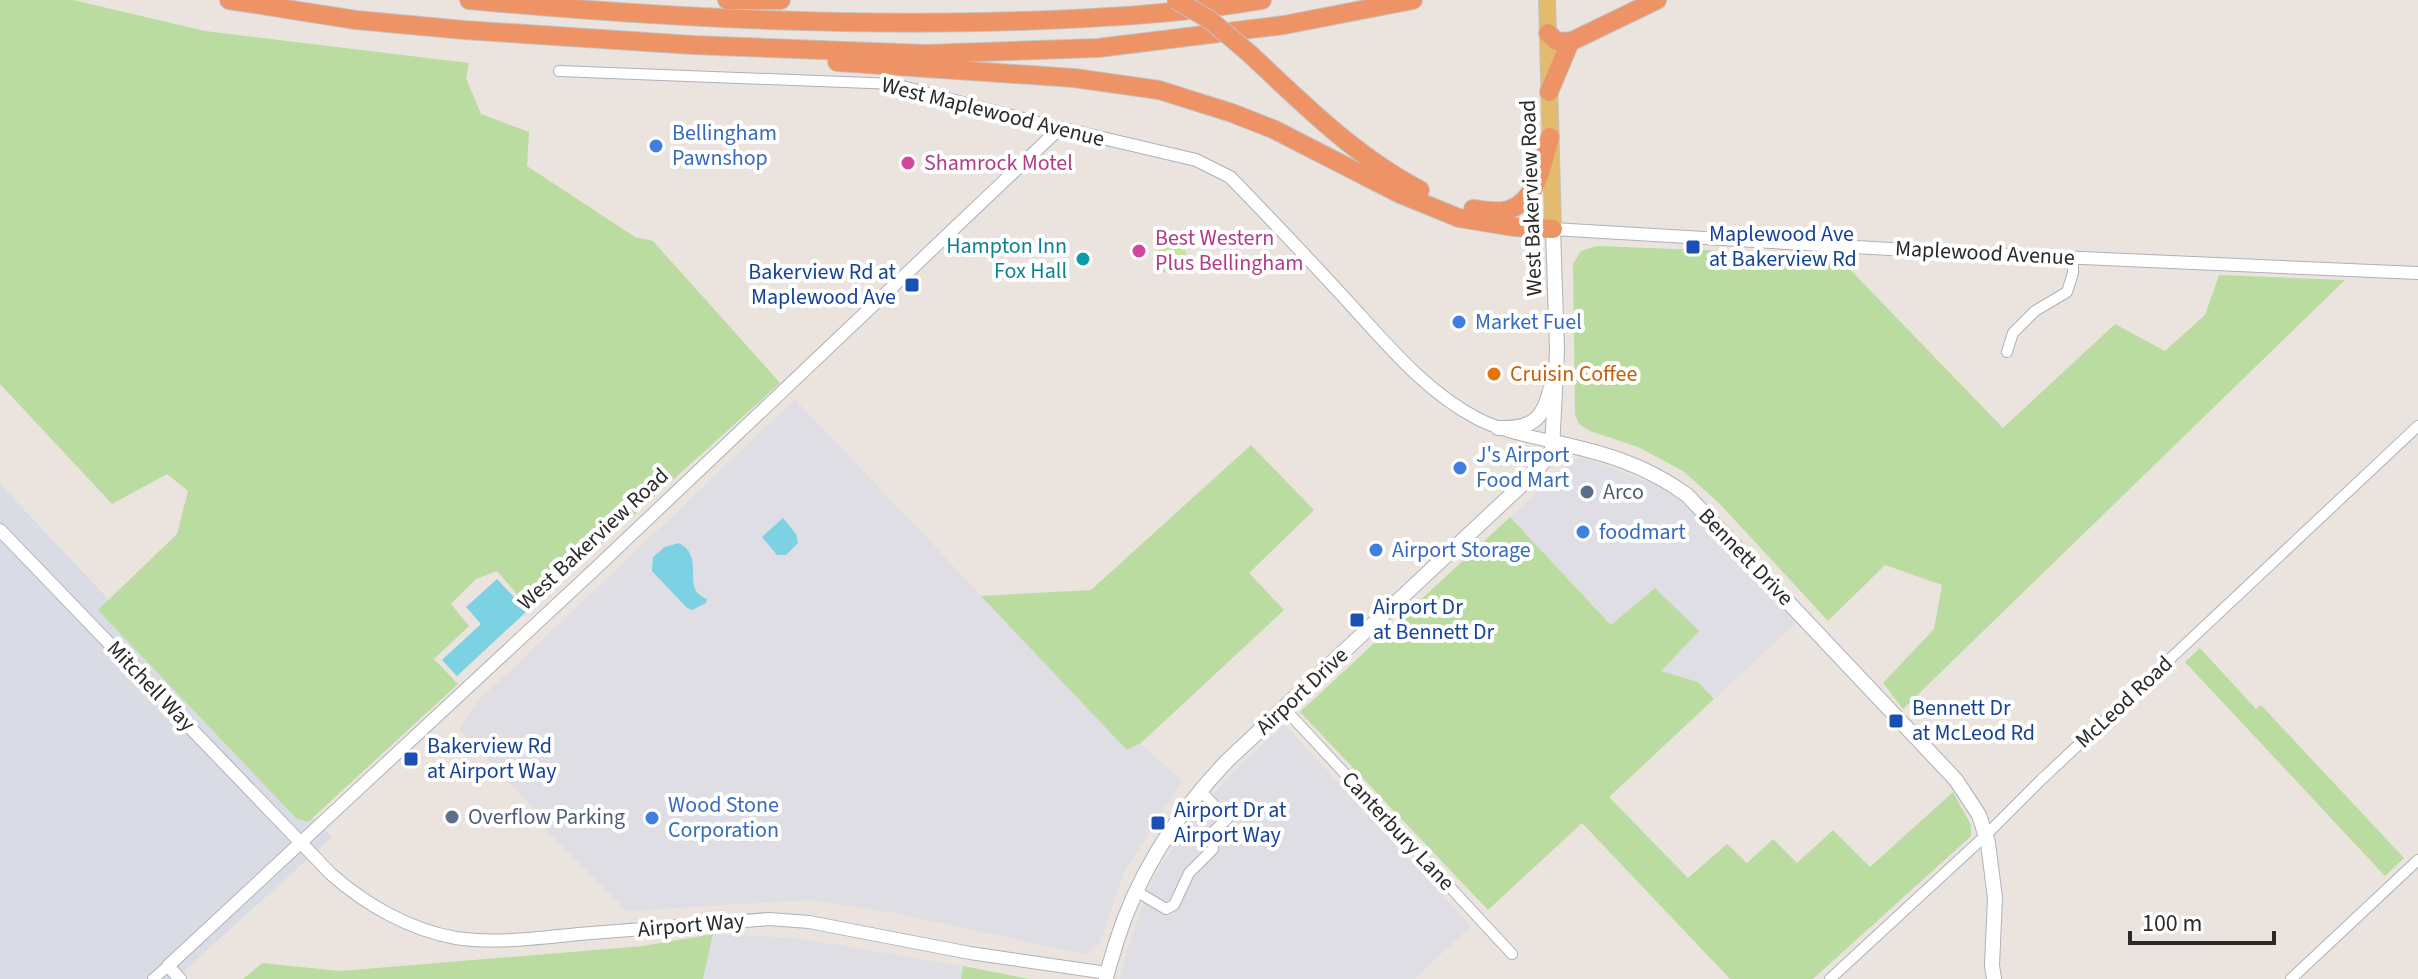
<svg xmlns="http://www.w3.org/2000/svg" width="2418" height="979" font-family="'Source Sans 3',sans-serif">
<rect width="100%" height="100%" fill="#ebe4de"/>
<g fill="#dfdee4">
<polygon points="795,399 1127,749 1141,744 1182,781 1124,872 1099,945 1083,954 895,913 810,900 627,911 542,826 532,807 459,729 476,703"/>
<polygon points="1574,459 1588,459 1663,488 1685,504 1711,530 1797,622 1714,699 1698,682 1660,671 1655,589 1612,625 1510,517"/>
<polygon points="1284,724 1471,926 1415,979 1120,979 1127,951 1151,882 1188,823 1237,768"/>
<polygon points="713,934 796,938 963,966 961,979 703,979"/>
</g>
<polygon fill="#d9dce4" points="0,484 332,837 175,979 0,979"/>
<g fill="#badca0">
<polygon points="0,0 73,0 205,31 469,63 466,78 481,114 529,132 527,166 635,237 653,241 780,383 530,609 497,571 476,579 451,604 469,626 434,659 458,684 308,822 296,818 98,610 177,534 188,491 167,474 112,504 0,384"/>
<polygon points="1597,246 1836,255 2003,428 2115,324 2165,351 2205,315 2219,275 2345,280 1903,709 1883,683 1934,629 1942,585 1885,565 1828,621 1719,503 1683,471 1638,447 1590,431 1579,424 1575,414 1573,264 1581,251"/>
<polygon points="1251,445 1314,510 1249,573 1284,610 1141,743 1127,750 981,596 1091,590"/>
<polygon points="1510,517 1611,625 1655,588 1699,631 1661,671 1698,682 1714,699 1609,797 1688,878 1727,844 1747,863 1773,839 1797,863 1833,830 1870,867 1953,792 1971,825 1971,836 1813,979 1730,979 1582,823 1488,910 1300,712"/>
<polygon points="2200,648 2256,709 2261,705 2404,858 2385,876 2185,662"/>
<polygon points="713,934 703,979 243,979 262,963 340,971 643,946"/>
<polygon points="963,966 1029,979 961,979"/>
</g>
<polygon fill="#cbe29d" points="1183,244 1187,256 1172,273 1161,272 1159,249"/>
<g fill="#7cd1e2">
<polygon points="783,518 796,534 798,543 786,555 777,555 762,537"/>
<path d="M679,543C681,544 688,549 689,552C699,568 684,591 707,599L706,603L692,610L687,608L652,571L653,557L665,547Z"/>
<polygon points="497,579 527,611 457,676 442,660 481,624 466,607"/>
</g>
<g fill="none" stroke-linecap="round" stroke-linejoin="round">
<g stroke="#aeb1b9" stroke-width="12">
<g id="minor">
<polyline points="559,71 895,84 1060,128"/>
<polyline points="2007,352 2013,333 2035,311 2067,292 2073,273 2073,257"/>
<polyline points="1284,708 1512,954"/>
<polyline points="1136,891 1166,909 1174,905 1189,873 1213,849 1212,833 1227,819 1200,790"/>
<polyline points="153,979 168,966"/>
<polyline points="1830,979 1985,836 2042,779 2418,426"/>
<polyline points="2291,979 2418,860"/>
</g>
</g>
<g stroke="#aeb1b9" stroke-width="14">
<g id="tertiary">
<polyline points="1553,229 1923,251 2418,273"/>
<path d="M0,530L331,874C366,905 410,930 456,938C496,944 538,938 579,934C642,929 705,924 769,919L809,922L970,953L1107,973"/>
<path d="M180,979L168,966L594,570L1060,128L1196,160L1230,177C1267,215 1303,253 1339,292C1381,337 1422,390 1478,419C1502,431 1528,436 1554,442"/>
</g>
</g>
<g stroke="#aeb1b9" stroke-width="16">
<g id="secondary">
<path d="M1498,428C1530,429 1543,421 1550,390"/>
<path d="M1554,442C1604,453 1644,464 1687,495L1956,780L1979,815L1988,843L1995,898L1992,965L1994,979"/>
<path d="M1106,979C1108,967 1113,955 1116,943C1138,873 1177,813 1228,760L1528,479L1545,460L1552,450L1557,350L1553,229"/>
</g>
</g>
<g stroke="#c3c3c3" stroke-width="18">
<polyline id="primary" points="1547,0 1553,229"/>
</g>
<g stroke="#c3c3c3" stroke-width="20">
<g id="motorway">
<polyline points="229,0 356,20 464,30 693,45 926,54 1098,48 1284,25 1413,0"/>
<path d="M469,0C652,17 836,27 1020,21C1101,18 1183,14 1262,0"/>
<polyline points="727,0 781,0"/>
<polyline points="1548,33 1556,41 1570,42 1657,0"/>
<path d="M1250,54C1303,104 1355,156 1420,190"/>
<polyline points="837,62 1074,78 1159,90 1232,113 1273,129 1400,194 1459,218 1514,227 1553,229"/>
<polyline points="1549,92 1570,42"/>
<path d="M1473,209C1484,210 1500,214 1511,209C1538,198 1543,162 1550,137"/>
</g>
</g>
<use href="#minor" stroke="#fff" stroke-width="10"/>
<use href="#tertiary" stroke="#fff" stroke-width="12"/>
<use href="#secondary" stroke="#fff" stroke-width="14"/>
<use href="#primary" stroke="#e2bb6c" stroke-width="16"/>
<use href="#motorway" stroke="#ed9366" stroke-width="18"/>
<g stroke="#c3c3c3" stroke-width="20" stroke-linecap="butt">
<polyline id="motorway-bridge" points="1176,0 1210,20 1250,54"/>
</g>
<use href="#motorway-bridge" stroke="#ed9366" stroke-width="18"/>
</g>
<g fill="#3f7fe0" stroke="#fff" stroke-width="3">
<circle cx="656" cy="146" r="8"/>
<circle cx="1459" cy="322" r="8"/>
<circle cx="1460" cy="468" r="8"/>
<circle cx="1583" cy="532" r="8"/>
<circle cx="1376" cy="550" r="8"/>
<circle cx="652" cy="818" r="8"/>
</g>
<g fill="#d1479c" stroke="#fff" stroke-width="3">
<circle cx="908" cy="163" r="8"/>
<circle cx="1139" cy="251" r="8"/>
</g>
<g fill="#1a4fb4" stroke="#fff" stroke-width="3">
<rect x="1685" y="239" width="16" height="16" rx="4"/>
<rect x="904" y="277" width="16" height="16" rx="4"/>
<rect x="1349" y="612" width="16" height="16" rx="4"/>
<rect x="1888" y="713" width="16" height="16" rx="4"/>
<rect x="403" y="751" width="16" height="16" rx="4"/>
<rect x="1150" y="815" width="16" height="16" rx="4"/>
</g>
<circle fill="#0f9aa8" stroke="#fff" stroke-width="3" cx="1083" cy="259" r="8"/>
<circle fill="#e8710a" stroke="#fff" stroke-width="3" cx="1494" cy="374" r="8"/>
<g fill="#5c6f8a" stroke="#fff" stroke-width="3">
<circle cx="1587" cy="492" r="8"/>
<circle cx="452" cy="817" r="8"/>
</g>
<g text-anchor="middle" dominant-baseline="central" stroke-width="8" stroke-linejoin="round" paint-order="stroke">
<g font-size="22" fill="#2a2a2a" stroke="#fff">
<text transform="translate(993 112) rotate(14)">West Maplewood Avenue</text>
<text transform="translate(1531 198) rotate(-92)">West Bakerview Road</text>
<text transform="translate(1985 253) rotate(3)">Maplewood Avenue</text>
<text transform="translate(593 539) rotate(-43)">West Bakerview Road</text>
<text transform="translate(1746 557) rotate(46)">Bennett Drive</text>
<text transform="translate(151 686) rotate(46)">Mitchell Way</text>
<text transform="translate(1302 691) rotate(-43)">Airport Drive</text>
<text transform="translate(2124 702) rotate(-43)">McLeod Road</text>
<text transform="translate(1398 831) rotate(47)">Canterbury Lane</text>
<text transform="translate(691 925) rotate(-5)">Airport Way</text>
</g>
<g font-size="22" fill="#366cbe" stroke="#fff" text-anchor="start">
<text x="672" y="133">Bellingham<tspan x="672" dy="25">Pawnshop</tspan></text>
<text x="1475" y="322">Market Fuel</text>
<text x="1476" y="455">J's Airport<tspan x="1476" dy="25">Food Mart</tspan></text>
<text x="1599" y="532">foodmart</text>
<text x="1392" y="550">Airport Storage</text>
<text x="668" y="805">Wood Stone<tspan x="668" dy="25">Corporation</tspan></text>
</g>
<g font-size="22" fill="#b23c85" stroke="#fff" text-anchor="start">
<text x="924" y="163">Shamrock Motel</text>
<text x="1155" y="238">Best Western<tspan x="1155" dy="25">Plus Bellingham</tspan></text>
</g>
<g font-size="22" fill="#164399" stroke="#fff" text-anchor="start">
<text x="1709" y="234">Maplewood Ave<tspan x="1709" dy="25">at Bakerview Rd</tspan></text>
<text x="896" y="272" text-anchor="end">Bakerview Rd at<tspan x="896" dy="25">Maplewood Ave</tspan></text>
<text x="1373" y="607">Airport Dr<tspan x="1373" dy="25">at Bennett Dr</tspan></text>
<text x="1912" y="708">Bennett Dr<tspan x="1912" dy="25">at McLeod Rd</tspan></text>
<text x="427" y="746">Bakerview Rd<tspan x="427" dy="25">at Airport Way</tspan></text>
<text x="1174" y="810">Airport Dr at<tspan x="1174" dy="25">Airport Way</tspan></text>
</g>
<g font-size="22" fill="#0d838f" stroke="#fff" text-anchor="end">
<text x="1067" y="246">Hampton Inn<tspan x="1067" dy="25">Fox Hall</tspan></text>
</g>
<g font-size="22" fill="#c56008" stroke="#fff" text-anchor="start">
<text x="1510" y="374">Cruisin Coffee</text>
</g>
<g font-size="22" fill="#4e5e75" stroke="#fff" text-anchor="start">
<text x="1603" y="492">Arco</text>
<text x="468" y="817">Overflow Parking</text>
</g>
</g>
<path d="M2130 931v12h144v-12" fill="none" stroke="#2a2a2a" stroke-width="4"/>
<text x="2142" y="931" font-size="24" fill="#2a2a2a" stroke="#ffffff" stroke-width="6" paint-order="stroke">100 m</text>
</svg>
